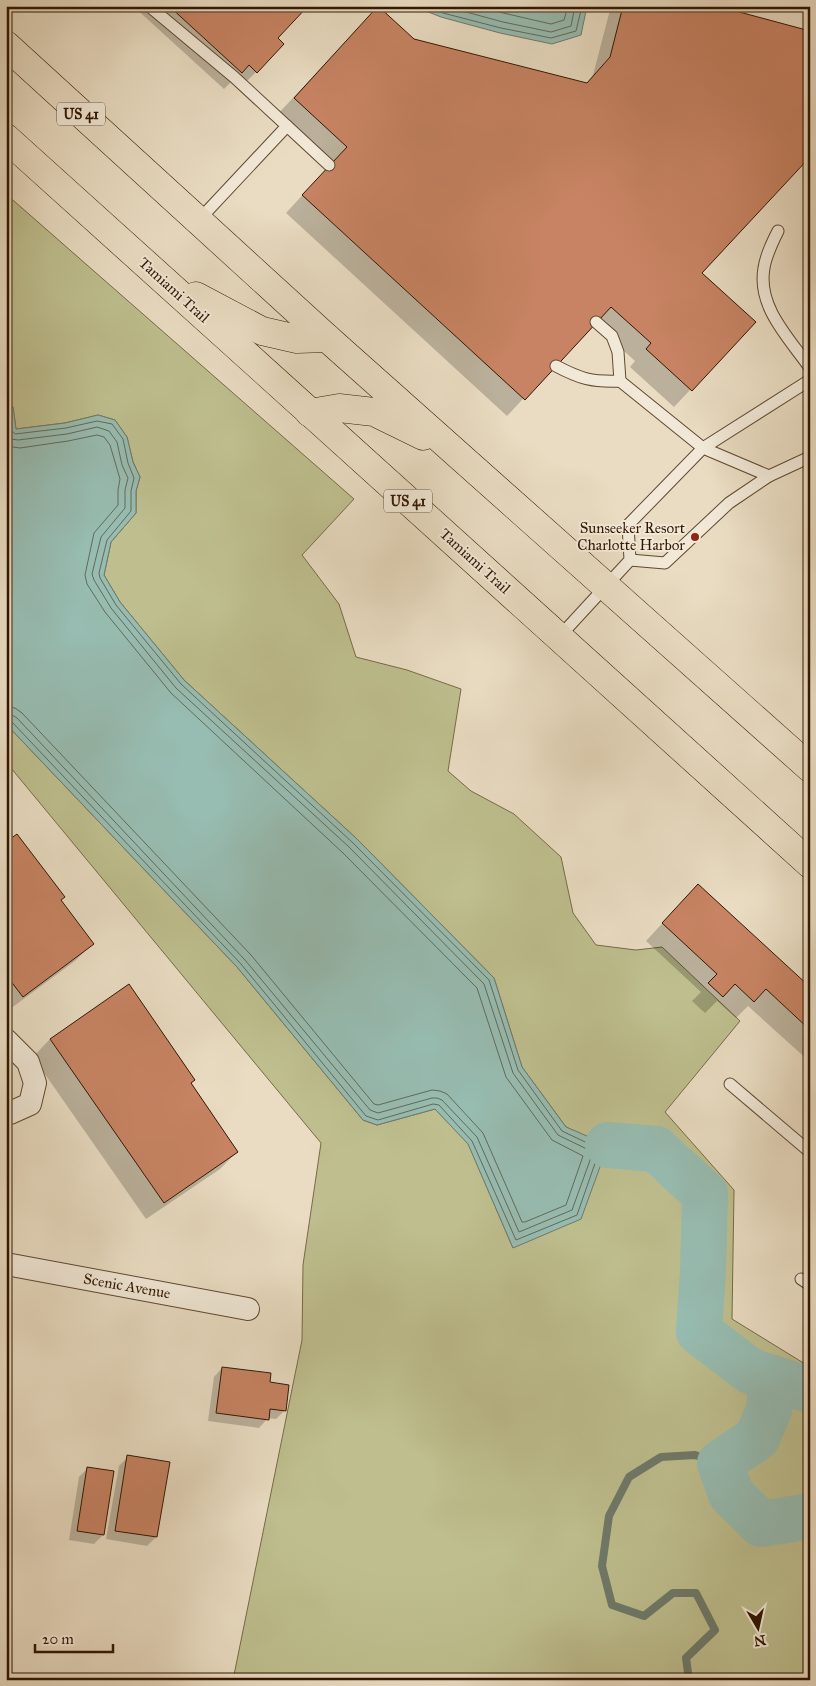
<svg xmlns="http://www.w3.org/2000/svg" width="816" height="1686" font-family="'IM FELL Great Primer',serif">
<rect width="100%" height="100%" fill="#e9dcc2"/>
<filter id="stains"><feTurbulence type="fractalNoise" baseFrequency=".004" numOctaves="4"/><feColorMatrix values="0 0 0 0 .2 0 0 0 0 .09 0 0 0 0 .02 0 0 0 .5 -.17"/></filter>
<radialGradient id="worn" r=".72"><stop offset=".6" stop-color="#630" stop-opacity="0"/><stop offset="1" stop-color="#630" stop-opacity=".3"/></radialGradient>
<polygon fill="#bebe8e" stroke="#786a47" points="6,194 354,499 302,555 339,604 356,657 407,670 461,689 448,771 471,791 514,814 561,857 573,913 596,945 636,950 662,947 740,1021 665,1112 734,1190 732,1319 810,1367 810,1680 233,1680 302,1340 303,1265 321,1143 6,762 6,724 237,967 363,1120 377,1125 435,1109 468,1143 513,1248 607,1146 566,1127 522,1067 494,978 357,839 184,680 120,602 104,575 111,542 136,513 136,491 140,477 133,462 127,437 115,420 98,415 65,423 16,429 13,407 6,401"/>
<g fill="#97bcb1" stroke="#6f7a6a">
<polygon points="413,6 587,6 581,35 552,44 500,33 441,17"/>
<polygon points="6,401 13,407 16,429 65,423 98,415 115,420 127,437 133,462 140,477 136,491 136,513 111,542 104,575 120,602 184,680 357,839 494,978 522,1067 566,1127 608,1145 581,1219 513,1248 468,1144 435,1109 377,1125 363,1120 237,967 6,724"/>
</g>
<g fill="#0003">
<polygon points="133,6 307,6 277,38 282,44 256,72 239,89 231,82 224,89"/>
<polygon points="611,6 712,6 701,273 754,322 674,407 630,367 635,361 593,323 507,416 286,213 331,164 277,115 361,25 413,40 586,84 593,75"/>
<polygon points="6,844 60,900 92,944 75,961 6,1012"/>
<polygon points="681,903 810,988 810,1062 748,1006 736,1018 717,1001 705,1013 692,1001 701,992 646,941"/>
<polygon points="129,986 190,1084 237,1152 220,1169 146,1219 33,1057 50,1039"/>
<polygon points="222,1368 268,1383 285,1410 276,1419 268,1418 259,1428 208,1421 214,1377"/>
<polygon points="128,1457 156,1537 147,1546 106,1539 119,1466"/>
<polygon points="88,1468 103,1535 94,1544 69,1540 79,1477"/>
</g>
<g fill="none" stroke-linecap="round" stroke-linejoin="round">
<g stroke="#646958" stroke-width="1">
<polyline points="427,6 443,13 501,28 551,38 576,31 582,6"/>
<polyline points="444,6 503,22 551,32 571,26 575,6"/>
<polyline points="473,6 551,24 564,20 568,6"/>
<polyline points="6,408 11,430 15,434 66,428 97,421 112,424 123,439 128,463 134,478 131,491 131,511 107,540 99,573 100,578 116,605 181,684 353,843 489,980 518,1070 562,1131 600,1149 577,1215 516,1240 472,1141 439,1105 433,1104 378,1120 366,1116 241,964 12,722 6,721"/>
<polyline points="6,434 11,439 18,440 67,434 97,427 109,431 117,442 122,465 128,478 125,490 125,508 101,537 92,574 94,580 111,608 176,688 349,847 484,984 513,1073 558,1135 593,1152 572,1210 519,1232 477,1137 442,1100 437,1098 432,1098 378,1113 370,1110 245,960 17,718 12,715 6,714"/>
<polyline points="6,445 13,447 20,448 68,441 97,435 104,437 110,445 120,479 118,490 118,505 94,533 85,575 87,584 105,612 171,693 343,853 477,988 506,1077 552,1140 583,1156 566,1205 525,1222 522,1222 483,1133 447,1094 440,1091 432,1090 378,1105 374,1104 251,955 22,713 15,708 6,707"/>
</g>
<polyline stroke="#6f7a6a" stroke-width="8" points="689,1680 686,1658 715,1630 696,1593 673,1593 644,1616 612,1605 602,1566 609,1516 629,1477 661,1457 695,1455 720,1463"/>
<g stroke="#97bcb1" stroke-width="46">
<polyline points="608,1145 656,1149 705,1194 703,1270 699,1332 750,1371 810,1390"/>
<polyline points="772,1378 769,1410 757,1438 720,1463 731,1494 761,1524 810,1516"/>
</g>
</g>
<g fill="#c78363" stroke="#321600">
<polygon points="169,6 308,6 278,38 284,44 257,73 249,65 242,73"/>
<polygon points="378,6 414,39 587,83 610,57 623,6 717,6 810,31 810,157 702,273 756,322 692,391 646,349 651,343 611,307 525,400 302,195 347,147 294,98"/>
<polygon points="17,834 65,897 61,900 94,944 23,997 6,975 6,842"/>
<polygon points="698,884 810,987 810,1030 766,989 754,1002 735,984 723,997 708,983 717,974 662,923"/>
<polygon points="129,984 195,1080 191,1083 238,1152 164,1203 50,1039"/>
<polygon points="222,1367 271,1373 270,1382 289,1385 286,1411 270,1409 269,1420 216,1413"/>
<polygon points="127,1455 170,1462 157,1537 115,1531"/>
<polygon points="87,1467 114,1471 104,1535 77,1531"/>
</g>
<g fill="none" stroke-linecap="round" stroke-linejoin="round">
<g stroke="#604830" stroke-width="13">
<g id="service">
<polyline points="149,6 234,77 287,126 198,221"/>
<polyline points="287,126 329,165"/>
<path d="M778,231C772,243 766,255 764,268C757,307 789,338 810,368"/>
<polyline points="596,322 612,336 618,352 620,381"/>
<path d="M556,366C581,379 591,382 620,381L703,448L769,476"/>
<polyline points="630,560 665,563 729,503 769,476 810,457"/>
<polyline points="560,636 630,560 628,525 703,448 810,380"/>
<polyline points="730,1084 810,1152"/>
<polyline points="801,1279 810,1285"/>
</g>
</g>
<g stroke="#604830" stroke-width="24">
<g id="minor">
<polyline points="6,1040 28,1062 35,1083 30,1104 10,1113"/>
<polyline points="6,1264 248,1309"/>
</g>
</g>
<g stroke="#321600" stroke-width="29">
<g id="primary">
<polyline points="6,45 327,338 810,768"/>
<path d="M6,138C274,380 543,621 810,864"/>
<polyline points="196,296 262,331 297,339 327,338"/>
<polyline points="310,413 339,408 374,412 423,436"/>
</g>
</g>
<use href="#service" stroke="#f1e8d7" stroke-width="11"/>
<use href="#minor" stroke="#f1e8d7" stroke-width="22"/>
<use href="#primary" stroke="#e9dcc2" stroke-width="28"/>
</g>
<circle fill="#8f2418" stroke="#f1e8d7" stroke-width="2" cx="695" cy="537" r="5"/>
<g text-anchor="middle" dominant-baseline="central" stroke-width="4" stroke-linejoin="round" paint-order="stroke">
<g fill="#f1e8d7" stroke="#6b5540" stroke-width="1">
<rect x="57" y="102.5" width="48" height="23" rx="4"/>
<rect x="384" y="489.5" width="48" height="23" rx="4"/>
</g>
<g font-size="14" font-weight="bold" fill="#321600">
<text x="81" y="114">US 41</text>
<text x="408" y="501">US 41</text>
</g>
<g font-size="15" fill="#321600" stroke="#f1e8d7">
<text transform="translate(174 290) rotate(42)">Tamiami Trail</text>
<text transform="translate(475 561) rotate(42)">Tamiami Trail</text>
<text transform="translate(127 1286) rotate(10)">Scenic Avenue</text>
</g>
<g font-size="15" fill="#321600" stroke="#f1e8d7" text-anchor="end">
<text x="685" y="528">Sunseeker Resort<tspan x="685" dy="17">Charlotte Harbor</tspan></text>
</g>
</g>
<rect width="816" height="1686" fill="none" stroke="#e9dcc2" stroke-width="25"/>
<rect x="8" y="8" width="801" height="1671" fill="none" stroke="#321600" stroke-width="2.5"/>
<rect x="12" y="12" width="791" height="1661" fill="none" stroke="#321600"/>
<g transform="translate(758 1628) rotate(171)" stroke="#f1e8d7" stroke-width="4" paint-order="stroke">
<path d="M0-4L9 19L0 12L-9 19Z" fill="#321600"/>
<text y="-8" font-size="14" font-weight="bold" text-anchor="middle" fill="#321600">N</text>
</g>
<path d="M35 1644v8h78v-8" fill="none" stroke="#321600" stroke-width="2.5"/>
<text x="42" y="1644" font-size="15" fill="#321600" stroke="#f1e8d7" stroke-width="4" paint-order="stroke">20 m</text>
<rect width="100%" height="100%" filter="url(#stains)"/>
<rect width="100%" height="100%" fill="url(#worn)"/>
</svg>
